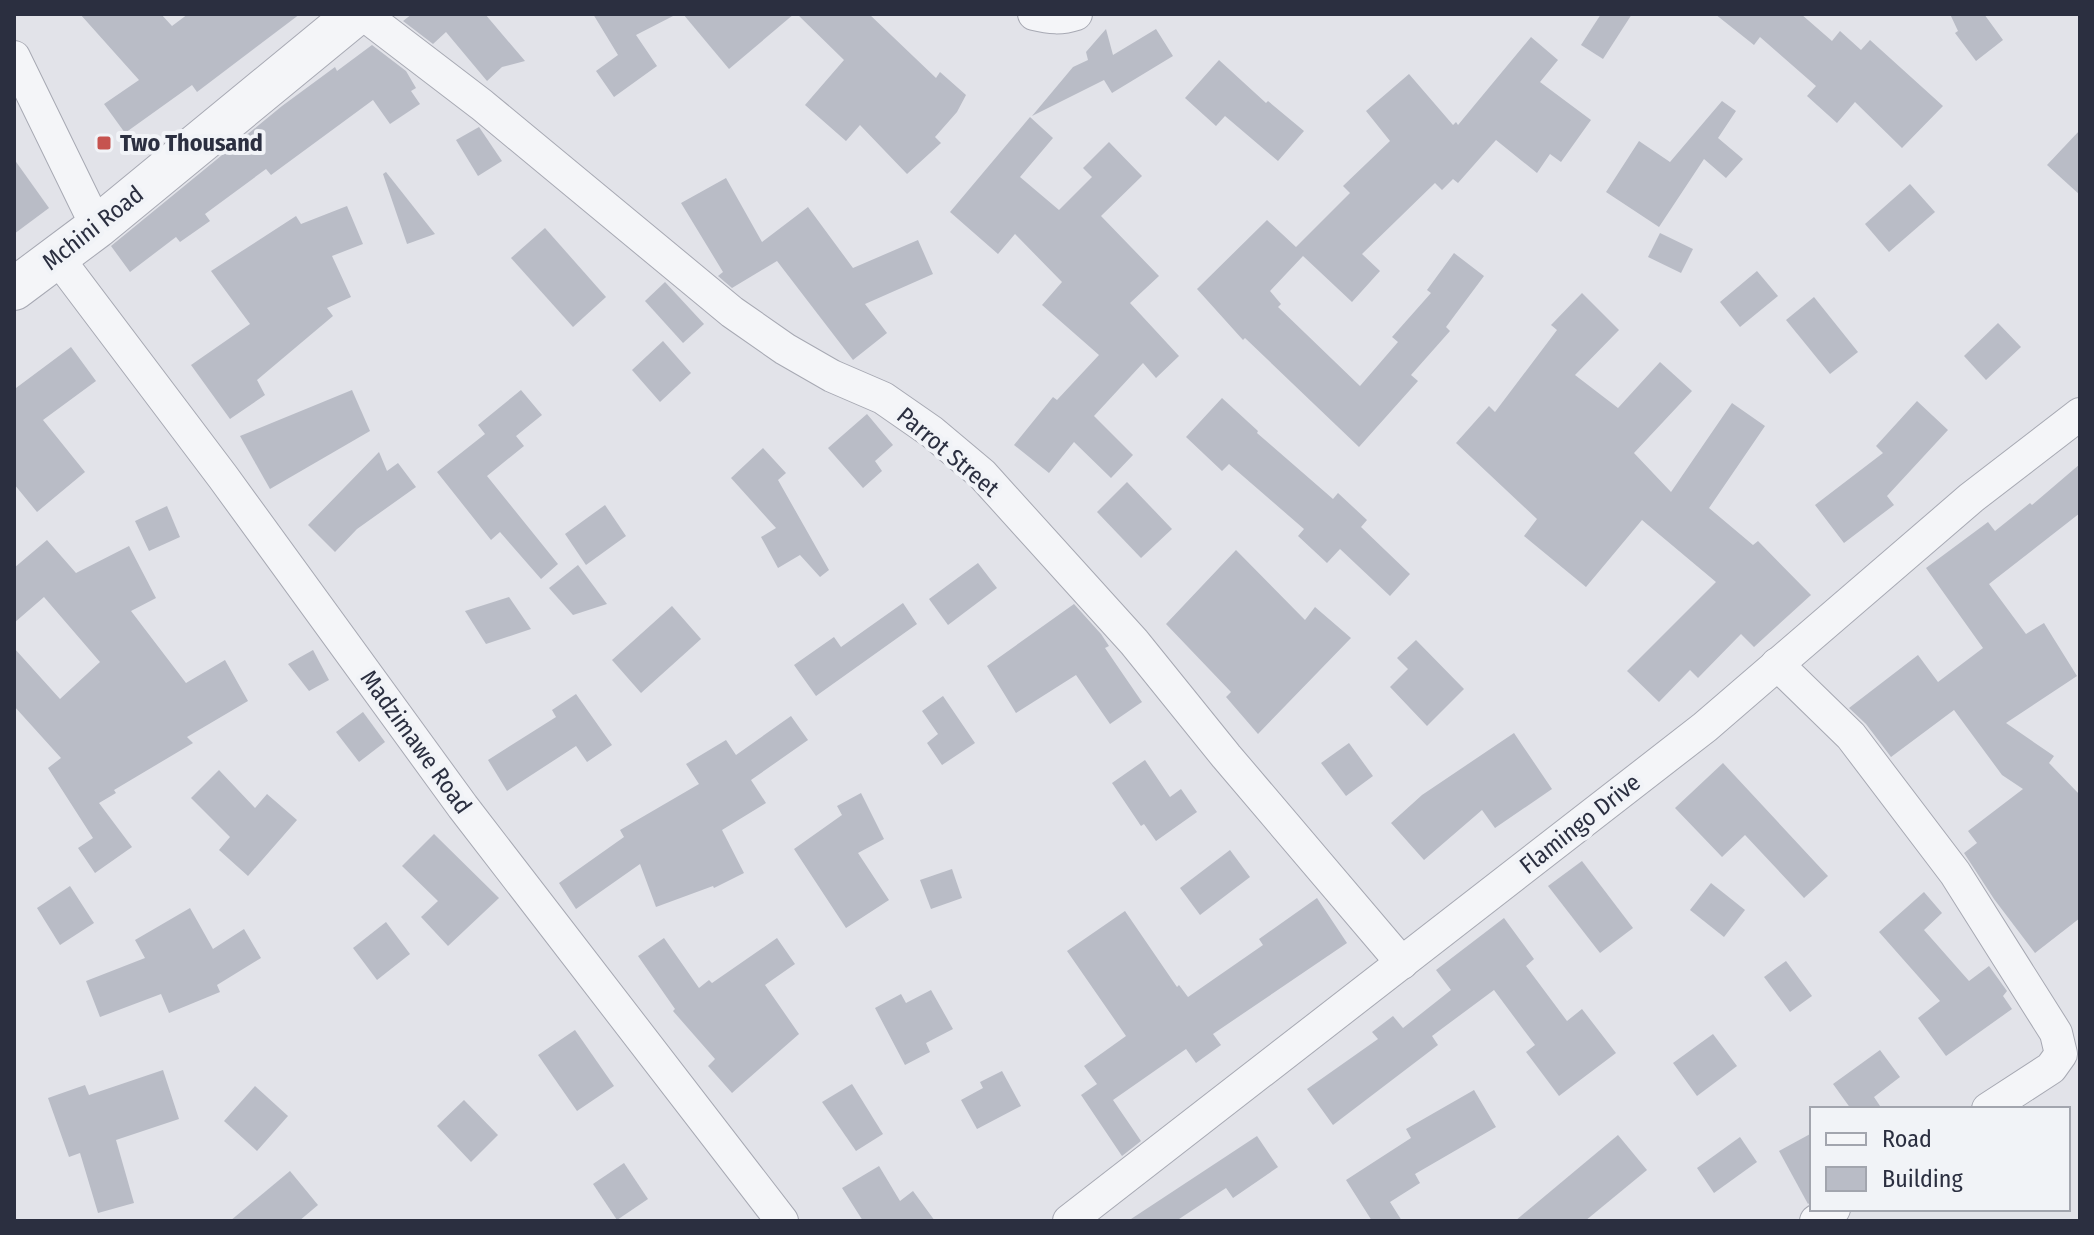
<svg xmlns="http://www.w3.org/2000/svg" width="2094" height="1235" font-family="'Fira Sans Condensed',sans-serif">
<rect width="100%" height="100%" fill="#e2e3e9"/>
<g fill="#b9bcc6">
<polygon points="80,14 161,14 172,26 188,14 300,14 197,92 192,85 125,133 104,104 139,80"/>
<polygon points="412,14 485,14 525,61 502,67 487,81 446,32 433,44 403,21"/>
<polygon points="593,14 677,14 636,35 657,66 614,97 596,71 618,55"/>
<polygon points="683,14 794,14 729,69"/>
<polygon points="797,14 869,14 936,78 940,72 966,95 957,112 935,137 941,143 907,174 860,125 846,141 805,105 844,60"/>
<polygon points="1601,14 1632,14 1603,59 1581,45"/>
<polygon points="1715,14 1801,14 1832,41 1840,31 1861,50 1870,40 1943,106 1902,148 1855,102 1837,123 1807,96 1816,86 1760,37 1754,45"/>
<polygon points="1950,14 1984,14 2003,40 1976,61 1955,33 1958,31"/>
<polygon points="1106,29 1113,55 1156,29 1173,56 1112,93 1104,80 1032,116 1073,67 1088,60 1086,52"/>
<polygon points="1531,37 1558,60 1540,82 1591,120 1561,162 1550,154 1537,173 1496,140 1458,183 1453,179 1442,190 1435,183 1362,254 1380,271 1352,302 1303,256 1270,291 1281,304 1278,307 1360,386 1398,342 1392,337 1431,293 1427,290 1454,253 1484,276 1446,327 1450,331 1411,375 1418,381 1359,447 1245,338 1243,340 1197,289 1267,220 1296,247 1350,193 1343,186 1390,141 1366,111 1409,74 1453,125 1456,122 1458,125"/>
<polygon points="372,45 406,71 416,88 411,91 420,104 390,124 373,100 271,175 266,169 205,214 210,221 180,242 176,237 130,272 111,246 282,106 335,67 337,71"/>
<polygon points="1219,60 1266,103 1268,101 1304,131 1278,161 1225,116 1216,126 1185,98"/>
<polygon points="1722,101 1736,111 1718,138 1743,159 1726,178 1704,159 1659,227 1606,192 1639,141 1670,162"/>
<polygon points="1030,117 1053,138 1020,177 1059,210 1092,177 1083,168 1109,142 1142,176 1101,216 1159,276 1130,303 1179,356 1156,378 1143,363 1094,416 1133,455 1111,478 1074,442 1049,473 1014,445 1053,397 1057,400 1099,355 1042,305 1062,282 1015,234 998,254 950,212"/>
<polygon points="479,127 502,161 478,176 456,140"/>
<polygon points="2080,130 2080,195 2047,165"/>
<polygon points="14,159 49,208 14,234"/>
<polygon points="386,172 435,234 407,244 383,174"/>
<polygon points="726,178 762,242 808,207 853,268 918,240 933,274 865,304 887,333 853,360 777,261 732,288 718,276 723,272 681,203"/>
<polygon points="1910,184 1935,212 1889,252 1865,224"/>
<polygon points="347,206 363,244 332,256 351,297 327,308 333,316 257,380 265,395 230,419 191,365 250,324 211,271 296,216 301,224"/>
<polygon points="545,228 606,297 573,327 511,258"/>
<polygon points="1660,233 1693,249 1681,273 1648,257"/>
<polygon points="1757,271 1778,296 1740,327 1720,302"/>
<polygon points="665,282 704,324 683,343 645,301"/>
<polygon points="1582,293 1619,330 1575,375 1618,408 1660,362 1692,391 1634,453 1671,492 1732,403 1765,426 1709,508 1753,545 1758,541 1811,595 1754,647 1741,634 1698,678 1690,670 1659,702 1627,671 1716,582 1642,520 1586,587 1524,536 1537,519 1456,443 1489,406 1495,412 1557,330 1551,325"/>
<polygon points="1814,297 1858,352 1830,374 1786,320"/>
<polygon points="1998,323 2021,347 1986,380 1964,356"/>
<polygon points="663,341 691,373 660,402 632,370"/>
<polygon points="71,347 96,381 43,420 85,472 37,512 14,484 14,386 16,388"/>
<polygon points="352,390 370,431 270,489 240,436"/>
<polygon points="521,390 542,415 516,436 524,446 487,476 558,564 541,579 500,532 491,540 437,472 485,434 478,425"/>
<polygon points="1222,398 1258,431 1257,433 1333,499 1338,493 1367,520 1361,527 1410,574 1390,596 1340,549 1327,563 1298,536 1304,529 1229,464 1222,471 1186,437"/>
<polygon points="1917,401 1948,430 1887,496 1894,505 1844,543 1815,505 1883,453 1876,446"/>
<polygon points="867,414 893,445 875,461 882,471 863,488 828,448"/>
<polygon points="763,448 786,473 778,480 829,570 820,577 800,555 778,568 761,537 776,528 731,478"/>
<polygon points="379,452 387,471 398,463 416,487 357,529 335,552 308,525"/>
<polygon points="2080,464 2080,513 1989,584 2026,634 2044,623 2077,676 2006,723 2054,756 2049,763 2080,795 2080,918 2035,953 1994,899 1964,853 1977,843 1968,831 2023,789 2002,775 1954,710 1891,757 1866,724 1849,708 1918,655 1938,682 1983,648 1926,568 1988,522 1995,531 2030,503 2032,505"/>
<polygon points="1127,482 1172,529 1141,558 1097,512"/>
<polygon points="605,505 626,536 586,565 565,534"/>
<polygon points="167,506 180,537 149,551 135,521"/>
<polygon points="47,540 76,573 129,546 156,598 131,611 186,683 225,660 248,701 187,737 193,743 114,790 116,793 99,803 132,847 95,873 78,848 93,838 48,768 61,758 14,706 14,648 60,699 100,662 44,597 14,623 14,568"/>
<polygon points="1236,550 1305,620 1315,607 1351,638 1258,734 1226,697 1231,692 1166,624"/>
<polygon points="978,563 997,588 948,625 929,599"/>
<polygon points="578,565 607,604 573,615 549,588"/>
<polygon points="509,597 531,629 486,644 465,611"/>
<polygon points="903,603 917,624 816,696 794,665 834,637 841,647"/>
<polygon points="1074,604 1101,634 1109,646 1105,648 1142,702 1110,724 1076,675 1016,713 987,666"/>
<polygon points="672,606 701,639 641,693 612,660"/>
<polygon points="1416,640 1464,689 1427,726 1390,687 1408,669 1397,658"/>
<polygon points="313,650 329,680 309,691 288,664"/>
<polygon points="576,694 612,745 587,762 576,746 507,791 488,760 556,717 552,710"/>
<polygon points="943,696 975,743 942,765 927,743 938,734 922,711"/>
<polygon points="363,712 385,742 359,762 336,732"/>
<polygon points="791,716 808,740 751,780 766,803 722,830 744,873 714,888 713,886 656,907 640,864 576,909 559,883 624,837 620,830 699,784 686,764 726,740 736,755"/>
<polygon points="1514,733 1552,789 1495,828 1482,810 1424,860 1391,823 1422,795"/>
<polygon points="1349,743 1373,776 1346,796 1321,763"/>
<polygon points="1145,760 1170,797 1181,789 1197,812 1156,841 1144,824 1141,826 1112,783"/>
<polygon points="1723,763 1828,876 1804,898 1745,835 1722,857 1675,808"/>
<polygon points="219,770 255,808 267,794 297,820 248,876 219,850 230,837 191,798"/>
<polygon points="861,793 884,839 858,853 889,900 846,928 794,849 842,815 837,806"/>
<polygon points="434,834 499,898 448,946 421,917 438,901 402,866"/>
<polygon points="1230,850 1250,877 1200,915 1180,888"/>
<polygon points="1582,861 1633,928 1600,953 1548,886"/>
<polygon points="952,869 962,898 931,909 920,880"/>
<polygon points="1711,883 1745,910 1724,937 1690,910"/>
<polygon points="70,886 94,923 60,945 37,908"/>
<polygon points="1924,892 1942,913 1924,930 1969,981 1989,966 2007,991 2003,996 2012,1009 1946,1056 1918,1018 1940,1001 1879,932"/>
<polygon points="1317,898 1347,943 1213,1034 1221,1045 1196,1063 1186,1049 1113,1100 1141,1141 1122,1156 1081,1095 1097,1084 1084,1066 1126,1036 1067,951 1125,911 1177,987 1179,985 1188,997 1263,945 1259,939"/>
<polygon points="190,908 213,949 244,929 261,958 217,985 220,992 169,1013 161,994 100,1017 86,981 145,958 135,940"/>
<polygon points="1504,918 1534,959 1526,966 1567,1021 1582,1009 1616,1053 1559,1096 1526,1052 1535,1045 1494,990 1432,1036 1438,1045 1333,1125 1307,1089 1378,1039 1372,1032 1393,1016 1403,1028 1451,990 1436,970"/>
<polygon points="386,922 410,954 377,980 353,948"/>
<polygon points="664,938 699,988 709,980 712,983 777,938 795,964 765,985 799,1034 732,1093 708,1066 715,1059 673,1011 675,1009 638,956"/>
<polygon points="1786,961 1812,996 1790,1012 1764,977"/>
<polygon points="931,990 953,1029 926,1043 930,1052 905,1065 875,1008 901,994 906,1003"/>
<polygon points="575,1030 614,1086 577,1111 538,1055"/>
<polygon points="1713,1034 1737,1066 1697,1096 1673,1063"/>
<polygon points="1880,1050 1900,1077 1874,1097 1882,1109 1851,1109 1833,1084"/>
<polygon points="163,1070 179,1119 116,1140 134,1203 98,1213 80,1153 69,1157 48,1098 85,1085 89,1095"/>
<polygon points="1002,1071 1021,1106 977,1129 961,1100 983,1088 980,1082"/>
<polygon points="852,1084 883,1134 856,1151 822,1102"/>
<polygon points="255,1086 288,1116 257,1151 224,1121"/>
<polygon points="1474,1090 1496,1127 1415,1174 1420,1183 1390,1202 1402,1221 1372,1221 1346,1180 1411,1138 1406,1129"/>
<polygon points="464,1100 498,1135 471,1162 437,1126"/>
<polygon points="1812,1133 1812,1201 1808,1204 1779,1151"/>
<polygon points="1618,1135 1647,1170 1585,1221 1515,1221"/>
<polygon points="1257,1136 1278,1167 1233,1198 1226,1188 1176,1221 1128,1221"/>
<polygon points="1740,1137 1757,1162 1714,1193 1697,1168"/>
<polygon points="624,1163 648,1199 617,1220 593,1184"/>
<polygon points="879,1166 900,1201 913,1191 935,1221 863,1221 842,1188"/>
<polygon points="290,1171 318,1205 299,1221 230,1221"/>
</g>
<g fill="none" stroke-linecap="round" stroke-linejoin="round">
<g stroke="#a7a9b3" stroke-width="34">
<g id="minor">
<polyline points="363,14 482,105 732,312 785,349 832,376 883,398 932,432 982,474 1134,642 1226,756 1402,963"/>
<path d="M1034,14C1050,18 1061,19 1076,14"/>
<polyline points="14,57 97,227"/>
<polyline points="57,257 223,477 463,807 782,1221"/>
<polyline points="1777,664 1851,736 1955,873 2056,1033 2061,1054 2051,1068 1988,1109"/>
<polyline points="1069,1221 1705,727 1971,498 2080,414"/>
<polyline points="1816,1221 1834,1209"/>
</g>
</g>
<g stroke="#a7a9b3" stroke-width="44">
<polyline id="tertiary" points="14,289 97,227 356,14"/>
</g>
<use href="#minor" stroke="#f4f5f8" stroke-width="32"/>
<use href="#tertiary" stroke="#f4f5f8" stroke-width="42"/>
</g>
<rect fill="#c6534f" stroke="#f1f3f7" stroke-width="3" x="96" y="135" width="16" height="16" rx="4"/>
<g text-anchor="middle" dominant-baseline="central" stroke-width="8" stroke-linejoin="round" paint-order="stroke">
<g font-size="24" font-weight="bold" fill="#2b2f40" stroke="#f1f3f7" text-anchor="start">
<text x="120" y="143">Two Thousand</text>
</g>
<g font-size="24" fill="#2b2f40" stroke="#f1f3f7">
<text transform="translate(93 228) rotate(-38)">Mchini Road</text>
<text transform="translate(948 452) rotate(40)">Parrot Street</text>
<text transform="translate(416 742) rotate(54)">Madzimawe Road</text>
<text transform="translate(1580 824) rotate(-38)">Flamingo Drive</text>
</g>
</g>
<rect width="2094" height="1235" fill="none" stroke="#2b2f40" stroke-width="32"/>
<rect x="1810" y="1107" width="260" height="104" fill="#f1f3f7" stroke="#a2a5ae" stroke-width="2"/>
<rect x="1826" y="1133" width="40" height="12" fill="#f4f5f8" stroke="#a2a5ae" stroke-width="2"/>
<text x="1882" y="1147" font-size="24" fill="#2b2f40">Road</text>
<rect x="1826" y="1167" width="40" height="24" fill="#b9bcc6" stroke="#a2a5ae" stroke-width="2"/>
<text x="1882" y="1187" font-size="24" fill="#2b2f40">Building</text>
</svg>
